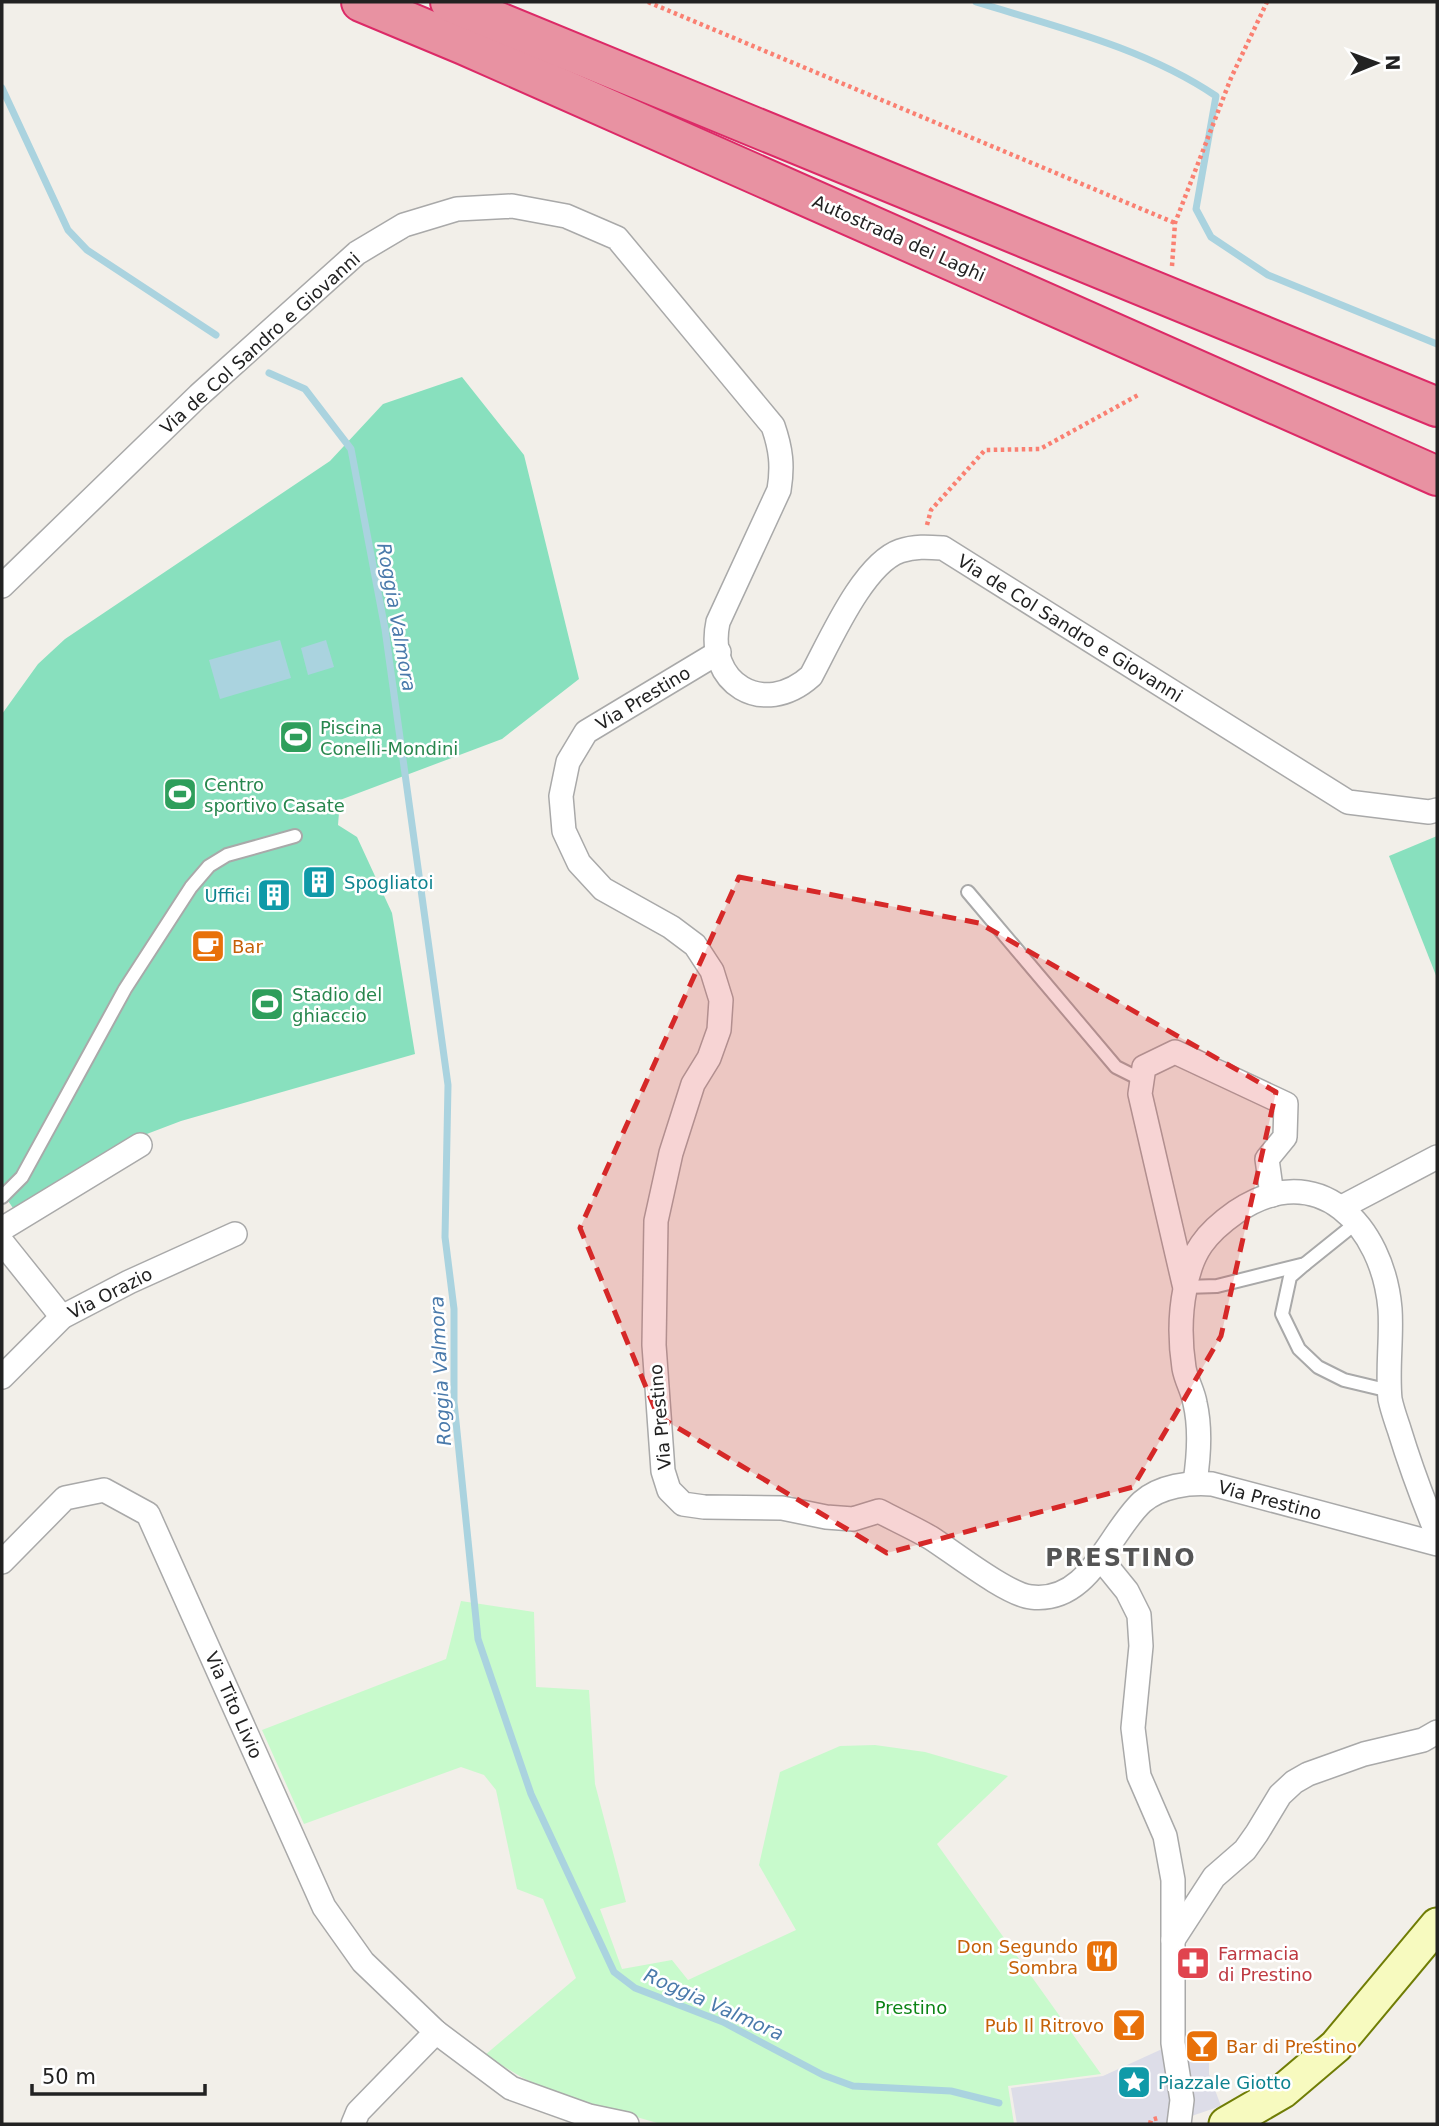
<svg xmlns="http://www.w3.org/2000/svg" width="1439" height="2126" font-family="'DejaVu Sans',sans-serif">
<rect width="100%" height="100%" fill="#f2efe9"/>
<polygon fill="#c8facc" points="461,1601 534,1612 536,1687 589,1690 595,1784 626,1902 600,1909 622,1969 672,1960 688,1980 796,1930 759,1865 780,1772 840,1746 875,1745 925,1752 1008,1776 937,1844 1101,2074 1008,2086 1014,2124 661,2124 563,2096 523,2078 485,2055 576,1978 543,1899 517,1889 496,1790 484,1775 461,1767 304,1824 262,1730 446,1659"/>
<g fill="#88e0be">
<polygon points="462,377 524,455 579,679 502,739 340,800 338,825 357,837 392,913 415,1054 181,1121 131,1140 15,1211 2,1192 2,714 38,664 65,639 330,461 383,404"/>
<polygon points="1437,836 1437,978 1389,856"/>
</g>
<polygon fill="#dddde8" points="1184,2039 1209,2040 1209,2074 1221,2106 1180,2120 1156,2124 1017,2124 1011,2088 1103,2076"/>
<g fill="#aad3df">
<polygon points="280,640 291,678 220,699 209,660"/>
<polygon points="326,640 334,667 308,675 301,648"/>
</g>
<g fill="none" stroke-linecap="round" stroke-linejoin="round">
<g stroke="#aad3df" stroke-width="7">
<path d="M976,2C1057,27 1145,48 1216,96L1196,209L1211,237L1268,275L1437,344"/>
<polyline points="2,88 68,230 87,250 216,335"/>
<polyline points="269,373 305,389 351,449 385,629 448,1085 445,1237 454,1309 454,1402 478,1639 531,1794 614,1972 635,1988 723,2022 823,2075 853,2086 951,2091 999,2103"/>
</g>
<g stroke="#a9a9a9" stroke-width="16">
<g id="service">
<polyline points="968,892 1116,1067 1142,1080"/>
<polyline points="2,1197 22,1177 125,989 191,887 209,866 227,855 295,836"/>
<polyline points="1305,1264 1290,1277 1282,1314 1299,1349 1318,1367 1344,1380 1390,1391"/>
<polyline points="1185,1287 1217,1286 1305,1264 1356,1223"/>
</g>
</g>
<g stroke="#a9a9a9" stroke-width="26">
<g id="minor">
<path d="M2,586L199,395L357,253L404,225L457,209L512,206L566,216L617,238L773,426C781,449 783,466 779,490L718,622C705,683 763,719 811,676C830,641 863,564 900,551C915,546 928,547 943,548L1348,802L1429,812L1437,810"/>
<path d="M719,652L586,732L568,762L561,796L564,831L579,863L603,889L671,927L695,945L712,971L721,1000L719,1030L709,1058L693,1084L671,1153L656,1221L654,1345L663,1471L669,1490L683,1504L704,1507L782,1508L826,1517L853,1519L879,1511C896,1520 914,1528 931,1538C953,1552 1008,1595 1031,1597C1089,1604 1108,1534 1142,1502C1160,1486 1190,1482 1212,1484L1437,1544"/>
<polyline points="1342,1207 1437,1157"/>
<polyline points="2,1229 140,1145"/>
<polyline points="2,1242 62,1317"/>
<polyline points="1184,1284 1140,1094 1144,1067 1175,1052 1286,1104 1285,1137 1267,1159 1272,1195"/>
<polyline points="2,1377 62,1317 129,1282 235,1234"/>
<path d="M1195,1482C1199,1456 1201,1429 1195,1403C1193,1391 1186,1380 1184,1368C1180,1342 1180,1314 1185,1289C1191,1252 1206,1233 1236,1212C1318,1156 1383,1226 1390,1309C1392,1338 1387,1369 1390,1399C1392,1409 1396,1420 1399,1429C1410,1465 1423,1500 1437,1534"/>
<polyline points="1101,1559 1127,1591 1139,1615 1141,1646 1133,1728 1139,1776 1165,1836 1173,1880 1173,2043 1182,2100 1179,2124"/>
<polyline points="2,1562 65,1498 104,1490 148,1514 324,1907 363,1962 436,2032 511,2088 589,2116 627,2124"/>
<polyline points="1173,1940 1214,1877 1245,1850 1257,1833 1280,1795 1294,1782 1308,1774 1364,1754 1423,1740 1437,1732"/>
<polyline points="353,2124 358,2112 436,2032"/>
</g>
</g>
<g stroke="#707d05" stroke-width="37">
<polyline id="secondary" points="1226,2124 1283,2091 1336,2046 1437,1925"/>
</g>
<g stroke="#dc2a67" stroke-width="42">
<g id="motorway">
<polyline points="361,2 464,45 1437,476"/>
<polyline points="450,2 1437,407"/>
</g>
</g>
<g stroke="#fa8072" stroke-width="4.5" stroke-dasharray="3.5 3.5" stroke-linecap="butt">
<polyline points="648,2 1175,223"/>
<polyline points="1172,266 1175,223 1231,78 1267,2"/>
<polyline points="927,525 931,510 985,450 1040,449 1140,394"/>
<polyline points="1150,2124 1151,2120 1158,2118"/>
</g>
<use href="#service" stroke="#fff" stroke-width="12"/>
<use href="#minor" stroke="#fff" stroke-width="23"/>
<use href="#secondary" stroke="#f7fabf" stroke-width="33"/>
<use href="#motorway" stroke="#e892a2" stroke-width="38"/>
</g>
<path fill="#d62828" fill-opacity="0.2" stroke="#d62828" stroke-width="5" stroke-dasharray="14 9" stroke-linejoin="round" d="M739,877L979,923L1276,1092L1221,1336L1133,1487L887,1553L658,1416L580,1228Z"/>
<defs>
<g id="stadium-square" transform="scale(1.75)"><rect x="-9" y="-9" width="18" height="18" rx="4" fill="#2e9e5b" stroke="#fff"/><path d="M0-5a6.5 5 0 1 0 0 10a6.5 5 0 1 0 0-10ZM-3.5-1.8h7v3.6h-7Z" fill="#fff"/></g>
<g id="building-square" transform="scale(1.75)"><rect x="-9" y="-9" width="18" height="18" rx="4" fill="#0f9aa8" stroke="#fff"/><path d="M-4-6H4V6H1V3H-1V6H-4ZM-2.5-4.3h1.7v1.8h-1.7ZM.8-4.3h1.7v1.8H.8ZM-2.5-1h1.7V.8h-1.7ZM.8-1h1.7V.8H.8Z" fill="#fff"/></g>
<g id="cafe-square" transform="scale(1.75)"><rect x="-9" y="-9" width="18" height="18" rx="4" fill="#e8710a" stroke="#fff"/><path d="M-5.5-4.5H6V0H3Q3 3.5 0 3.5H-2.5Q-5.5 3.5-5.5 0ZM3-3.2v2h1.7v-2ZM-6 4.5H4V6H-6Z" fill="#fff"/></g>
<g id="restaurant-square" transform="scale(1.75)"><rect x="-9" y="-9" width="18" height="18" rx="4" fill="#e8710a" stroke="#fff"/><path d="M-5-6h1v4h1v-4h1v4h1v-4h1v5L-1.5 .5V6h-2V.5L-5-1ZM5-6V6H3V1.5H1.5Q1.5-4 5-6Z" fill="#fff"/></g>
<g id="pharmacy-square" transform="scale(1.75)"><rect x="-9" y="-9" width="18" height="18" rx="4" fill="#e0444e" stroke="#fff"/><path d="M-2-6h4v4h4v4h-4v4h-4v-4h-4v-4h4Z" fill="#fff"/></g>
<g id="bar-square" transform="scale(1.75)"><rect x="-9" y="-9" width="18" height="18" rx="4" fill="#e8710a" stroke="#fff"/><path d="M-6-5H6L.8 .8V4.5H3.5V6h-7V4.5H-.8V.8Z" fill="#fff"/></g>
<g id="sight-square" transform="scale(1.75)"><rect x="-9" y="-9" width="18" height="18" rx="4" fill="#0f9aa8" stroke="#fff"/><path d="M0-6L1.8-2.2L6-1.7L2.9 1.2L3.7 5.4L0 3.3L-3.7 5.4L-2.9 1.2L-6-1.7L-1.8-2.2Z" fill="#fff"/></g>
</defs>
<g fill-rule="evenodd">
<use href="#stadium-square" x="296" y="737"/>
<use href="#stadium-square" x="180" y="794"/>
<use href="#building-square" x="319" y="882"/>
<use href="#building-square" x="274" y="895"/>
<use href="#cafe-square" x="208" y="946"/>
<use href="#stadium-square" x="267" y="1004"/>
<use href="#restaurant-square" x="1102" y="1956"/>
<use href="#pharmacy-square" x="1193" y="1963"/>
<use href="#bar-square" x="1129" y="2025"/>
<use href="#bar-square" x="1202" y="2046"/>
<use href="#sight-square" x="1134" y="2082"/>
</g>
<g text-anchor="middle" dominant-baseline="central" stroke-width="5" stroke-linejoin="round" paint-order="stroke">
<g font-size="18" fill="#222" stroke="#fff">
<text transform="translate(899 238) rotate(24)">Autostrada dei Laghi</text>
<text transform="translate(260 343) rotate(-42)">Via de Col Sandro e Giovanni</text>
<text transform="translate(1070 628) rotate(32)">Via de Col Sandro e Giovanni</text>
<text transform="translate(643 698) rotate(-31)">Via Prestino</text>
<text transform="translate(110 1293) rotate(-27)">Via Orazio</text>
<text transform="translate(660 1417) rotate(-95)">Via Prestino</text>
<text transform="translate(1270 1500) rotate(15)">Via Prestino</text>
<text transform="translate(234 1705) rotate(66)">Via Tito Livio</text>
</g>
<g font-size="18" fill="#27864d" stroke="#fff" text-anchor="start">
<text x="320" y="727">Piscina<tspan x="320" dy="21">Conelli-Mondini</tspan></text>
<text x="204" y="784">Centro<tspan x="204" dy="21">sportivo Casate</tspan></text>
<text x="292" y="994">Stadio del<tspan x="292" dy="21">ghiaccio</tspan></text>
</g>
<g font-size="18" fill="#0d838f" stroke="#fff" text-anchor="start">
<text x="344" y="882">Spogliatoi</text>
<text x="250" y="895" text-anchor="end">Uffici</text>
<text x="1158" y="2082">Piazzale Giotto</text>
</g>
<g font-size="18" fill="#c56008" stroke="#fff" text-anchor="start">
<text x="232" y="946">Bar</text>
<text x="1078" y="1946" text-anchor="end">Don Segundo<tspan x="1078" dy="21">Sombra</tspan></text>
<text x="1104" y="2025" text-anchor="end">Pub Il Ritrovo</text>
<text x="1226" y="2046">Bar di Prestino</text>
</g>
<g font-size="18" fill="#be3a42" stroke="#fff" text-anchor="start">
<text x="1218" y="1953">Farmacia<tspan x="1218" dy="21">di Prestino</tspan></text>
</g>
<g font-size="18" fill="#0c8416" stroke="#fff">
<text x="911" y="2007">Prestino</text>
</g>
<g font-size="19" font-style="italic" fill="#4a7aab" stroke="#fff">
<text transform="translate(397 617) rotate(80)">Roggia Valmora</text>
<text transform="translate(440 1371) rotate(-93)">Roggia Valmora</text>
<text transform="translate(714 2004) rotate(24)">Roggia Valmora</text>
</g>
<g font-size="24" font-weight="bold" letter-spacing="2" fill="#555" stroke="#fff">
<text x="1121" y="1558">PRESTINO</text>
</g>
</g>
<rect width="1439" height="2126" fill="none" stroke="#222222" stroke-width="7"/>
<g transform="translate(1376 63) rotate(89)" stroke="#ffffff" stroke-width="5" paint-order="stroke">
<path d="M0-5L12 26L0 18L-12 26Z" fill="#222222"/>
<text y="-10" font-size="19" font-weight="bold" text-anchor="middle" fill="#222222">N</text>
</g>
<path d="M32 2084v10h173v-10" fill="none" stroke="#222222" stroke-width="3.5"/>
<text x="42" y="2084" font-size="21" fill="#222222" stroke="#ffffff" stroke-width="5" paint-order="stroke">50 m</text>
</svg>
